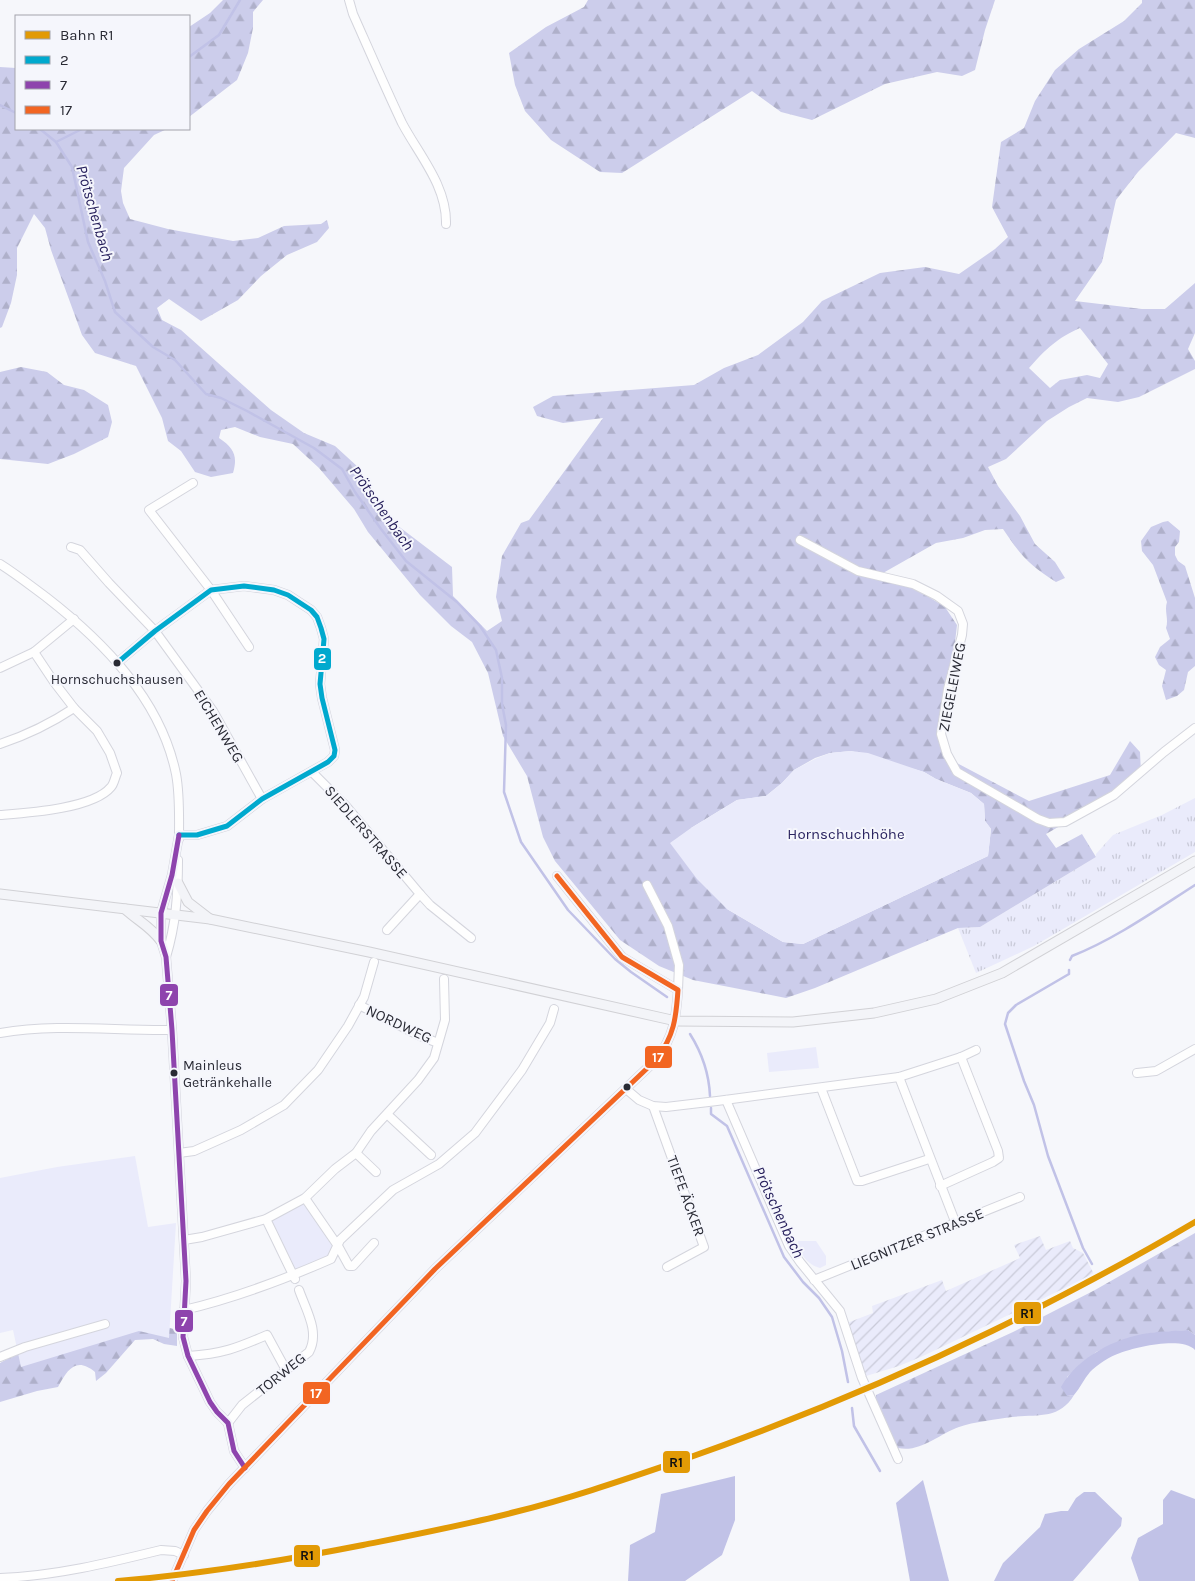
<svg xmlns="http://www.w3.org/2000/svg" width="1195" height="1581" font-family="Karla,sans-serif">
<defs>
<pattern id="grass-tufts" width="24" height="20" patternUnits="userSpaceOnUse" patternTransform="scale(1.25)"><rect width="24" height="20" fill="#eaebfb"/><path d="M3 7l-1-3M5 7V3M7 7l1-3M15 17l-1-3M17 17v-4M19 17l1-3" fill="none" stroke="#c9cad8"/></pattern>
<pattern id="forest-firs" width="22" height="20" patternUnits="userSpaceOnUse" patternTransform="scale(1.25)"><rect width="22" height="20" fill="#cccdeb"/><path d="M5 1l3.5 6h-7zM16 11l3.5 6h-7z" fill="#afb0ca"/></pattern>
<pattern id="garden-furrows" width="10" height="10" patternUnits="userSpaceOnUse" patternTransform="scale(1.25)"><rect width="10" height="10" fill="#eaebfb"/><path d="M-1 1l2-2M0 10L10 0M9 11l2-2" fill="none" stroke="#c9cad8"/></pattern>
</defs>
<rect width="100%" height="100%" fill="#f6f7fb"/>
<polygon fill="url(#grass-tufts)" points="1195,798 1195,852 1034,946 976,973 958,928 980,927 1096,857 1096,854 1113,835 1162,815"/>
<g fill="url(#forest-firs)" fill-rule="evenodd">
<polygon points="223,0 263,0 253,12 253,28 248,53 237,80 189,117 189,27 210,13"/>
<polygon points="588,0 995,0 985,30 975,70 962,76 937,72 885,84 812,120 781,112 752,91 622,173 600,172 551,140 525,111 515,85 509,53 546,27 584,7"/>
<path d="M1142,0H1195V138L1176,133L1138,172L1116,200L1102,262L1075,301L1142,309H1165L1195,283V333L1188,349L1195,361V369L1139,397L1118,402L1087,398L1069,407L1047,421L1006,459L988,467L998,486L1020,516L1035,544L1055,562L1065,578L1056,582C1029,565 1021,556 1003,529L985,530L963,538L936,543L883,573L899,584L916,589L945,607L957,625L944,738L955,762L1029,801L1110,775L1130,741L1140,752L1141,773L1114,795L1046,834L1056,848L1082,834L1096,857L980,927L958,928L815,988L786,998L693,980L659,966L620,940L555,861L543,837L527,776L503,736L488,673L472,642L451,626L420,595L368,532L354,509L319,468L293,444L260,437L235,427L221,430L219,438C234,448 238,456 233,473L211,477L195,472L181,451L168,441L162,418L136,366L95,353L82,335L51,250L45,228L34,214L17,248V275L11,303L2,327L0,328V67L16,68V129H167L154,135L124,168L121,191L123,203L130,219L168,229L233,241L258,238L284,226L321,224L327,220L329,228L317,242L287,255L261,276L238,300L201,321L169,299L157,308L162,320L181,330L271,410L304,433L335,446L358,467L385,516L452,567L453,596L487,631L502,621L496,597L502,556L521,523L529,520L603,418L563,423L537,416L533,407L553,396L694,385L724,368L758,355L803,322L822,301L880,273L925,267L959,274L995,249L1008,237L992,207L1001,142L1024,128L1035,101L1055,70L1079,49L1124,21L1142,3ZM1080,328L1108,364L1100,378L1087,375L1060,380L1050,388L1029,368C1047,348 1056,339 1080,328ZM851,751L924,772L936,779L971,793L984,804L985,821L991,829L988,856L803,944L783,942L727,909L691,828L737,800L766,796L782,783L794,770L815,758L830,753Z"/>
<polygon points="21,367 47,372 64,385 84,390 108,405 112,422 108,437 74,454 48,464 0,459 0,372"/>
<path d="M1168,521L1180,531L1179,542L1175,547V555L1178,561L1185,566L1195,598V666L1188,672L1184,690L1177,696L1166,700L1162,686L1166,670L1159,665L1155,657L1160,647L1170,639L1166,628C1169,619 1164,611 1167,602L1153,565L1142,551L1141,541L1151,527L1163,522Z"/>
<path d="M1195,1233V1335L1188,1330L1151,1333L1126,1339L1096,1352L1067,1377V1396L1074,1395C1059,1420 1038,1414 1012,1417C998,1419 973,1422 959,1427C939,1434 920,1453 898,1448L876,1402V1395L1013,1332L1095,1290Z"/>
<path d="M156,1324L177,1330V1346L164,1344L153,1339L135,1340L106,1373L96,1381L95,1372C76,1356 67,1370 58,1387L37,1391L0,1402V1363L25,1349Z"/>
</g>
<g fill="#eaebfb">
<polygon points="851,751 868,753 924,772 936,779 971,793 984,804 985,821 991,829 988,856 803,944 783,942 727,909 697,879 670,843 691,828 737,800 766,796 782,783 794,770 815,759 830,753"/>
<polygon points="816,1047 819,1068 769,1072 767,1053"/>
<polygon points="135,1156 148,1227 176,1223 169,1338 139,1331 21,1367 13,1330 0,1333 0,1178 57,1167"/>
<polygon points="304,1202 332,1246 328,1257 296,1272 271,1221"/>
<path d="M798,1241H816L826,1256V1265L820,1268C808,1265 798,1253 798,1241Z"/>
</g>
<polygon fill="url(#garden-furrows)" points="1040,1236 1046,1250 1070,1241 1073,1248 1083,1253 1094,1274 923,1356 899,1366 866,1376 847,1323 873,1313 872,1306 942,1280 946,1291 1020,1258 1014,1245"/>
<g fill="#c1c2e7">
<path d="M1188,1330L1195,1335V1350C1183,1336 1135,1347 1120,1353C1110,1356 1097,1365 1090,1372C1084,1379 1080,1388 1074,1395L1067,1396L1061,1387C1078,1357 1115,1338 1149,1333C1162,1331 1175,1331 1188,1330Z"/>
<polygon points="735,1476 735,1520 722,1555 685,1581 628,1581 630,1545 655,1532 661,1494"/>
<polygon points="923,1480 949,1581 910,1581 896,1503"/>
<polygon points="1171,1490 1195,1499 1195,1581 1139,1581 1131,1558 1138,1538 1163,1524 1163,1500"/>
<polygon points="1084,1492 1095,1492 1122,1518 1121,1526 1073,1581 994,1581 1003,1563 1040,1527 1045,1514 1061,1511 1068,1511 1076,1498"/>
</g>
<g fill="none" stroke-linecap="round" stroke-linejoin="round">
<g stroke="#c1c2e7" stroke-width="2.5">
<polyline points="189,57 219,35 240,0"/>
<polyline points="0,105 16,113"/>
<polyline points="40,129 56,142 72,167 88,242 105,281 115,312 153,347 175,360 206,394 221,398 247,411 314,448 342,469 355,492 381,529 406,561 457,602 480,626 496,650 502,678 502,704 506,725 504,792 521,842 568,910 615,959 631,972 667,997"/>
<polyline points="56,142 82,129"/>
<path d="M1070,960L1072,956C1115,939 1156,910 1195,885"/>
<polyline points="1069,970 1069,974 1016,1005 1008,1013 1005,1024 1024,1081 1034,1105 1048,1156 1083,1248 1092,1264"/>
<path d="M690,1034C702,1053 709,1073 710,1096"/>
<polyline points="711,1108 711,1114 727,1126 784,1257 803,1282 819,1298 832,1317 842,1351 848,1382"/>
<polyline points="852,1408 854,1426 880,1471"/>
</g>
<g stroke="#d4d5dd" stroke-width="10">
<g id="minor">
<path d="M349,0L353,14C369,50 385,87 402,123C419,155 447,186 446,224"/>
<polyline points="193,483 149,510 211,590 249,647"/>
<polyline points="800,540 858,571 913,584 937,596 958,611 963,624 962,635 948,689 941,734 947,754 957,772 1038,819 1049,823 1065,822 1114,795 1164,752 1195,728"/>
<polyline points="71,547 80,550 109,583 155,631 213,711 262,799"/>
<path d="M0,564C16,574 31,586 46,597C104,642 161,700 176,774C180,795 179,817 179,839"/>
<polyline points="117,663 155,631 211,590 244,586 274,590 288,595 311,610 317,617 321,628 324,639 323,651 320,684 322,698 335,750 334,756 328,762 262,799 227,826 197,835 179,835"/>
<polyline points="0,668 34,652 74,619"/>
<path d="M0,744C27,735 50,724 74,708"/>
<polyline points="312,772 346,806 420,894 387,930"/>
<path d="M0,815C26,813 93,809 111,787C114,784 115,777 117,773L110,753L97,731L74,708L54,682L34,652"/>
<polyline points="179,835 172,875 161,913 161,941 166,957 172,1030 186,1281 183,1337 188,1356 210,1402 217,1412 228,1423 234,1451 245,1468"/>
<polyline points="647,885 668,926 679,965 678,990"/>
<polyline points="420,894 430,905 471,938"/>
<path d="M166,957C176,924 178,894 178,860"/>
<polyline points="359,1005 418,1035 438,1043"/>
<path d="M0,1033C57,1023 115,1031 172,1030"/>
<polyline points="1137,1073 1156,1071 1195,1049"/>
<polyline points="899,1077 956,1224"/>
<polyline points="821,1088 857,1181 862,1181 929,1159"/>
<polyline points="626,1089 639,1100 653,1106 666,1107 717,1101 899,1077 961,1057 976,1050"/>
<polyline points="726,1100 789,1246 800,1262 840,1311 862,1378 898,1459"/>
<polyline points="653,1106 704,1247 667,1267"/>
<polyline points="388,1115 431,1155"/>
<polyline points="179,1153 194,1151 241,1130 284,1105 318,1070 348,1026 364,997 374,962"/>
<polyline points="356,1153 376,1172"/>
<polyline points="940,1186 993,1162 999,1158 998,1151 961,1057"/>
<polyline points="305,1198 338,1246 349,1266 353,1266 374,1243"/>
<polyline points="266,1219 295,1279"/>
<polyline points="184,1240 202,1237 266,1219 305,1198 335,1169 356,1153 371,1131 418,1080 434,1058 445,1020 444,979"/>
<polyline points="814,1280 1020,1197"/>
<path d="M184,1310C235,1298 283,1280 331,1259L340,1240L393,1190L439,1164L475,1133L522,1070L550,1023L554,1009"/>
<path d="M188,1356C222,1354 237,1348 267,1335L286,1370"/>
<polyline points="0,1357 25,1347 105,1324"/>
<path d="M228,1423L242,1405L309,1352C320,1332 306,1310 299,1290"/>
<path d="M0,1578C55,1576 108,1563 161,1550L175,1551L184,1555"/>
<path d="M172,1581L194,1530L207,1511L229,1484L435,1269L657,1059C674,1035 676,1019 678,990L622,957L557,876"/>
</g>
</g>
<g stroke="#d1d1d5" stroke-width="11">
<g id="major">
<polyline points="178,883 188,902 210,919"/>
<polyline points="0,894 210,919 369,952 676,1021 793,1022 874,1013 936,999 1002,973 1195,861"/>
<path d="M125,909C139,922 149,925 161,941"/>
</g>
</g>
<use href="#minor" stroke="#fefefe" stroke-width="8"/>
<use href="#major" stroke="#f3f4f8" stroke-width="9"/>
<g stroke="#f5f6fc" stroke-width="9">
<polyline id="bus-1" points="117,663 155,631 211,590 244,586 274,590 288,595 311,610 317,617 321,628 324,639 323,651 320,684 322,698 335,750 334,756 328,762 262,799 227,826 197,835 179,835"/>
</g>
<g stroke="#f5f6fc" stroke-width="9">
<polyline id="bus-2" points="179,835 172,875 161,913 161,941 166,957 172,1030 186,1281 183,1337 188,1356 210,1402 217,1412 228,1423 234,1451 245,1468"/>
</g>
<g stroke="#f5f6fc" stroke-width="9">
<path id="bus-3" d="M172,1581L194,1530L207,1511L229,1484L435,1269L657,1059C674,1035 676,1019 678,990L622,957L557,876"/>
</g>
<use href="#bus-1" stroke="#00a9ce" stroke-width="5"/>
<use href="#bus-2" stroke="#8e44ad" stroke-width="5"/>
<use href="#bus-3" stroke="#f26522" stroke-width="5"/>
<g stroke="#f5f6fc" stroke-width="10">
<path id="rail-1" d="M118,1581C201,1574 282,1561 363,1545C413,1535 465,1525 515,1512C572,1498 629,1478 685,1459C790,1422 892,1380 992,1331C1061,1297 1129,1261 1195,1222"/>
</g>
<use href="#rail-1" stroke="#e29a05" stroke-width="6"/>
</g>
<g fill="#292a34" stroke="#f5f6fc" stroke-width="2">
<circle cx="117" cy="663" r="4.5"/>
<circle cx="174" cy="1073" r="4.5"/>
<circle cx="627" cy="1087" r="4.5"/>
</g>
<g text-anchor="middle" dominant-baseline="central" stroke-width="4" stroke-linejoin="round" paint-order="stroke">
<g font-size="14" fill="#292a34" stroke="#f5f6fc">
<text x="117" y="679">Hornschuchshausen</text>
<text x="183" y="1065" text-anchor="start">Mainleus<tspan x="183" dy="17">Getränkehalle</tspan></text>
</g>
<g font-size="15" fill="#292a34" stroke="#f5f6fc">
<text transform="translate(952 687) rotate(-79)">ZIEGELEIWEG</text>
<text transform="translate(219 726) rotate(59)">EICHENWEG</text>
<text transform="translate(366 832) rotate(49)">SIEDLERSTRASSE</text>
<text transform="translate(399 1024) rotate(25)">NORDWEG</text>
<text transform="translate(686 1196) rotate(70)">TIEFE ÄCKER</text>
<text transform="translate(917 1239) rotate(-22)">LIEGNITZER STRASSE</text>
<text transform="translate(281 1374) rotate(-39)">TORWEG</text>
</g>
<g font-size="15" fill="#2b2561" stroke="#f5f6fc">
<text x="846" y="834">Hornschuchhöhe</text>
</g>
<g font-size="16" font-style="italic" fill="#27205c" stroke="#f5f6fc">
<text transform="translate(95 213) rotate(74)">Prötschenbach</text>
<text transform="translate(382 508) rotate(55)">Prötschenbach</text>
<text transform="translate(779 1212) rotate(65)">Prötschenbach</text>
</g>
</g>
<g stroke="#f5f6fc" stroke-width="2">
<rect x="313" y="647" width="19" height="24" rx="5" fill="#00a9ce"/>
<rect x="159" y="983" width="20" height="24" rx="5" fill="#8e44ad"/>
<rect x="644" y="1045" width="29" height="24" rx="5" fill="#f26522"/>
<rect x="1013" y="1301" width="29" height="24" rx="5" fill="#e29a05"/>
<rect x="174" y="1309" width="20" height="24" rx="5" fill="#8e44ad"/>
<rect x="302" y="1381" width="29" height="24" rx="5" fill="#f26522"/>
<rect x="662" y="1450" width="29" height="24" rx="5" fill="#e29a05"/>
<rect x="293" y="1544" width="28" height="24" rx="5" fill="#e29a05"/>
</g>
<g font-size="14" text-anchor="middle" font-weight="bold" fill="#fff">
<text x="322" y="663">2</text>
<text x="169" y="1000">7</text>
<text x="658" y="1062">17</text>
<text x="184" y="1326">7</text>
<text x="316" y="1398">17</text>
</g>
<g font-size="14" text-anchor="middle" font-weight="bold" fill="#111">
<text x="1027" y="1318">R1</text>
<text x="676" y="1467">R1</text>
<text x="307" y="1560">R1</text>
</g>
<rect x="15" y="15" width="175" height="115" fill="#f5f6fc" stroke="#a3a4ac"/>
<rect x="25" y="31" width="25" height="8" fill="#e29a05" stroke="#a3a4ac"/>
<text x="60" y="40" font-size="15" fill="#292a34">Bahn R1</text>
<rect x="25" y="56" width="25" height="8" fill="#00a9ce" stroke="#a3a4ac"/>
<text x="60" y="65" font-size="15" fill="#292a34">2</text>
<rect x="25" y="81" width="25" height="8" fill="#8e44ad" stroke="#a3a4ac"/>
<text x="60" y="90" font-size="15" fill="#292a34">7</text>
<rect x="25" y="106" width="25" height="8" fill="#f26522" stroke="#a3a4ac"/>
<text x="60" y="115" font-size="15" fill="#292a34">17</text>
</svg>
